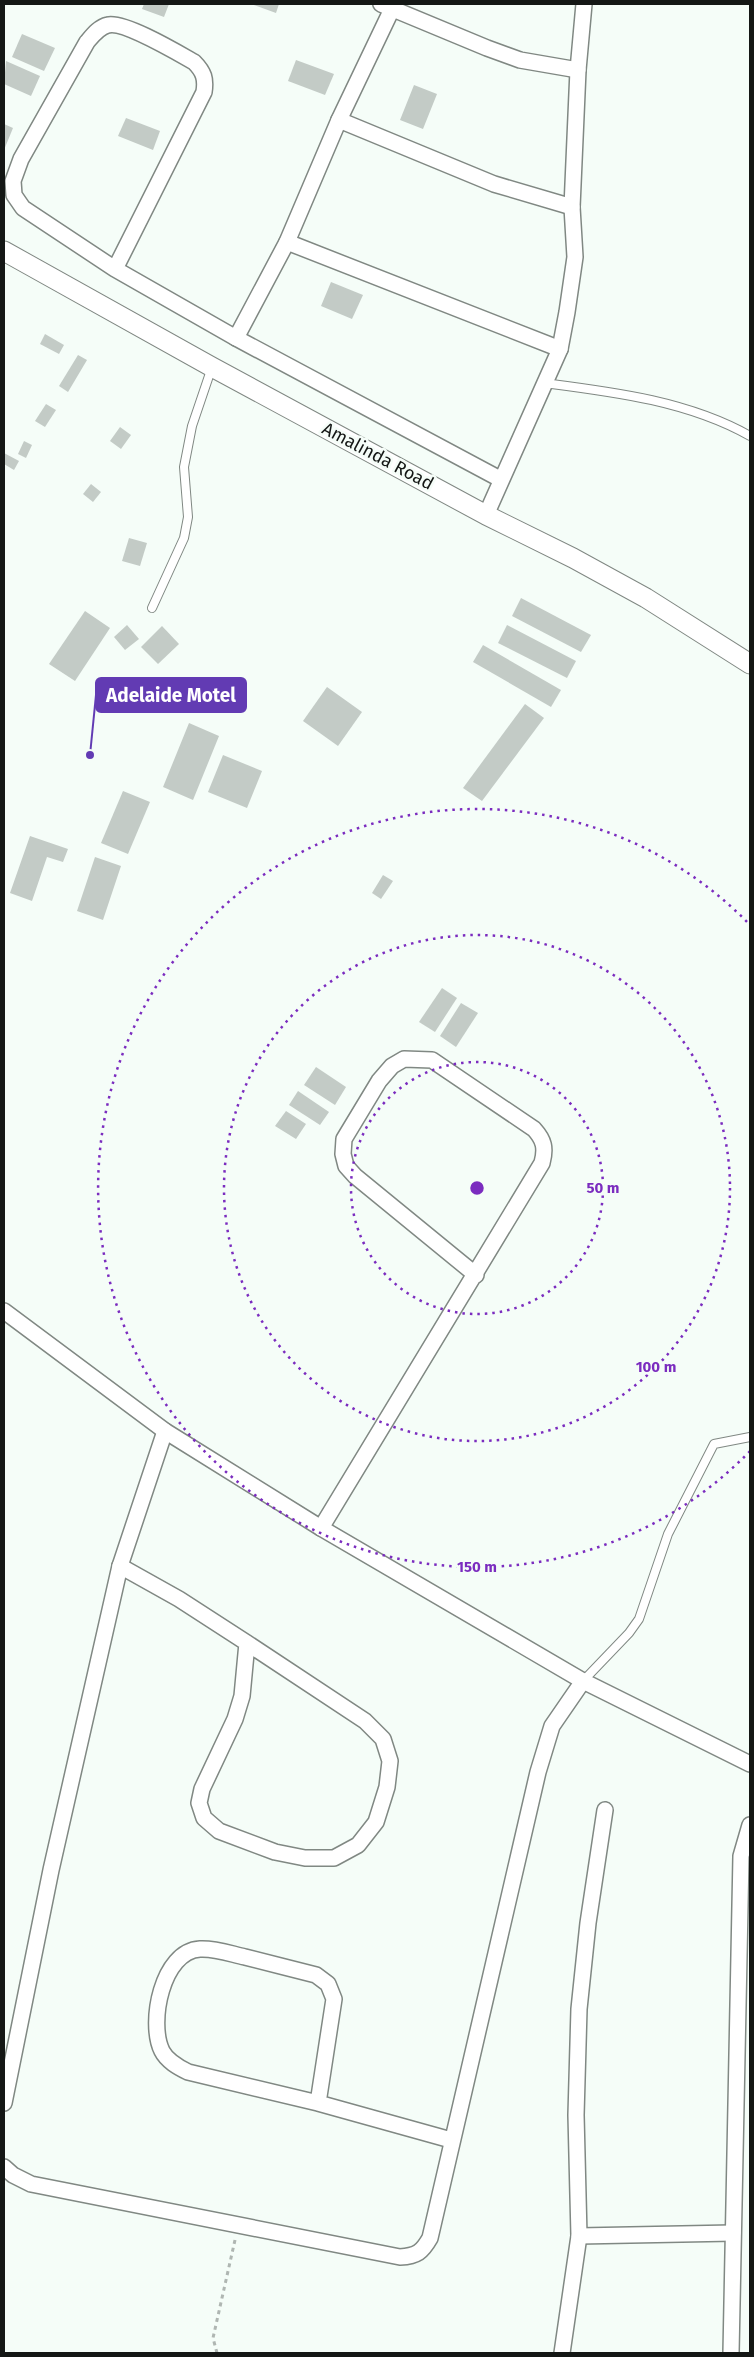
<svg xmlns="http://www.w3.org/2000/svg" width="754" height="2357" font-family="'Fira Sans',sans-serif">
<rect width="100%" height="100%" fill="#f5fdf8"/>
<g fill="#c3cbc6">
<polygon points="144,4 169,4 164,17 142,9"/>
<polygon points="251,4 279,4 276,13"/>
<polygon points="22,34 55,48 44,71 12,57"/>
<polygon points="296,60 334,74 325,95 288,81"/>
<polygon points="6,61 40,76 31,96 4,84"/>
<polygon points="414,85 437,94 423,129 400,120"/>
<polygon points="126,118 160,131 153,150 118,136"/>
<polygon points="4,124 13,128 4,150"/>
<polygon points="331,282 363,295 352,319 321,306"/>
<polygon points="45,334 64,345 59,354 40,344"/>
<polygon points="78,355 87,360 68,392 59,386"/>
<polygon points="46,404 56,410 45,427 35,421"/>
<polygon points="120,427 131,435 121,449 110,441"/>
<polygon points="24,441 32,445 26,458 18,454"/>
<polygon points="4,453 19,461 14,470 4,464"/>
<polygon points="91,484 101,492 93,502 83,494"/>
<polygon points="129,538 147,543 140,566 122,561"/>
<polygon points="521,598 591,635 581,652 512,616"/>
<polygon points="85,611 110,628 75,681 49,664"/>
<polygon points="127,625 139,639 125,650 114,637"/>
<polygon points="507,625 576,661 567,678 498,643"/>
<polygon points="162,626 179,644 158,664 141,647"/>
<polygon points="483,645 561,690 551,707 473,662"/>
<polygon points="327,687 362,712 338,746 303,721"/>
<polygon points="525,704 544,718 482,801 463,788"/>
<polygon points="189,723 219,736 193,800 163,787"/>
<polygon points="223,755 262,771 247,808 208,792"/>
<polygon points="123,791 150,802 128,854 101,843"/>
<polygon points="30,836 68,849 63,862 47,857 32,901 10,893"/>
<polygon points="95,857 121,866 103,920 77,911"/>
<polygon points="383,875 393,881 381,899 372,893"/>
<polygon points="442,988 457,998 435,1032 419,1022"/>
<polygon points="461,1003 478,1013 456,1047 440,1036"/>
<polygon points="316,1067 346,1087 335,1105 304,1085"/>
<polygon points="298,1091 329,1112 320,1125 289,1105"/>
<polygon points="286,1111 306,1124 296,1139 275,1126"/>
</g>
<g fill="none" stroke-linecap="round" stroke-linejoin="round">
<g stroke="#808883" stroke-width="10">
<g id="service">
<path d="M544,383C614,392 688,401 750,436"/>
<polyline points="152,608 184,538 188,517 184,467 192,426 212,367"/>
<polyline points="583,1681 629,1633 639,1619 668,1534 714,1444 750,1437"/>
</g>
</g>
<g stroke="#808883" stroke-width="18">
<g id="minor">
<polyline points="381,4 487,48 520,60 578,70"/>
<polyline points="339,120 494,184 572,207"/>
<polyline points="287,242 560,349"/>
<path d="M115,269L204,92C206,79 204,72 194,62C178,53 124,21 108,25C99,27 93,35 87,42L21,159L13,181L14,195L23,208L115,269L236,338L500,479"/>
<polyline points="236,338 287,242 339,120 392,9"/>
<polyline points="486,515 560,349 567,312 575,257 572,207 578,70 584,4"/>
<polyline points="4,1311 165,1431 321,1528 583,1681 750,1764"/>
<path d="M321,1528L542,1163C546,1148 544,1140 534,1129L432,1060L404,1059L392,1066L379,1081L344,1139L343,1154L346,1166L355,1176L476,1275"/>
<polyline points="120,1566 179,1599 247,1643 365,1721 383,1739 390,1761 387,1787 376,1822 358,1845 334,1858 305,1858 275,1852 219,1831 204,1818 199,1803 202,1789 235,1719 242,1696 247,1643"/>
<polyline points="4,2103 51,1870 120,1566 165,1431"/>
<path d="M318,2103L334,1999L328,1984L316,1975C292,1969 269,1963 245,1957C231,1954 215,1948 200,1949C162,1951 148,2023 162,2051C167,2061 178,2067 188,2072L318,2103L451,2140"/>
<path d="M4,2167L13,2175L31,2184L400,2257C417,2256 422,2252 430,2238L538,1772L552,1726L583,1681"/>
<polyline points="579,2236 733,2233"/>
<polyline points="562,2353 579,2236 576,2115 579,2009 588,1923 605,1810"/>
<polyline points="731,2353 741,1856 750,1825"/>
</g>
</g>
<g stroke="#808883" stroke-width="21">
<polyline id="tertiary" points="4,251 212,367 486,515 573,558 646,598 750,664"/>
</g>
<polyline stroke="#afb6b2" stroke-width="3" stroke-dasharray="4 4" stroke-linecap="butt" points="217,2353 213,2338 235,2240"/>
<use href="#service" stroke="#fff" stroke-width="8"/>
<use href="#minor" stroke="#fff" stroke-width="15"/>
<use href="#tertiary" stroke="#fff" stroke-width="19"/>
</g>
<g fill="none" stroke="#7b2cbf" stroke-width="2.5" stroke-dasharray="2.5 5">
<circle cx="477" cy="1188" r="126"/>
<circle cx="477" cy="1188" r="253"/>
<path d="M750 1451A379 379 0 1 1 750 925"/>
</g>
<g text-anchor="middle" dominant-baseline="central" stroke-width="5" stroke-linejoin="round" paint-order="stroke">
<g font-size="18" fill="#141715" stroke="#f5fdf8">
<text transform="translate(378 456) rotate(28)">Amalinda Road</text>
</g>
</g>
<circle cx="477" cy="1188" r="8" fill="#7b2cbf" stroke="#f5fdf8" stroke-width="2.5"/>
<g font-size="15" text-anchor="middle" font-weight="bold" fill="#7b2cbf" stroke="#f5fdf8" stroke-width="5" stroke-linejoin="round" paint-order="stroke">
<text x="603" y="1193">50 m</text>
<text x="656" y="1372">100 m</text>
<text x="477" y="1572">150 m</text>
</g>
<path fill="none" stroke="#623bb3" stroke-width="2" d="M90 755L96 695"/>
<circle fill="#623bb3" stroke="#f5fdf8" stroke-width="2" cx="90" cy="755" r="5"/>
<rect fill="#623bb3" stroke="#623bb3" stroke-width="2" x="96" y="678" width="150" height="34" rx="5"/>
<g font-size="19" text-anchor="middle" font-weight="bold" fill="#fff">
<text x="171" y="702">Adelaide Motel</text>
</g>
<rect width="754" height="2357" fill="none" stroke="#141715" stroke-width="10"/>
</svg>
